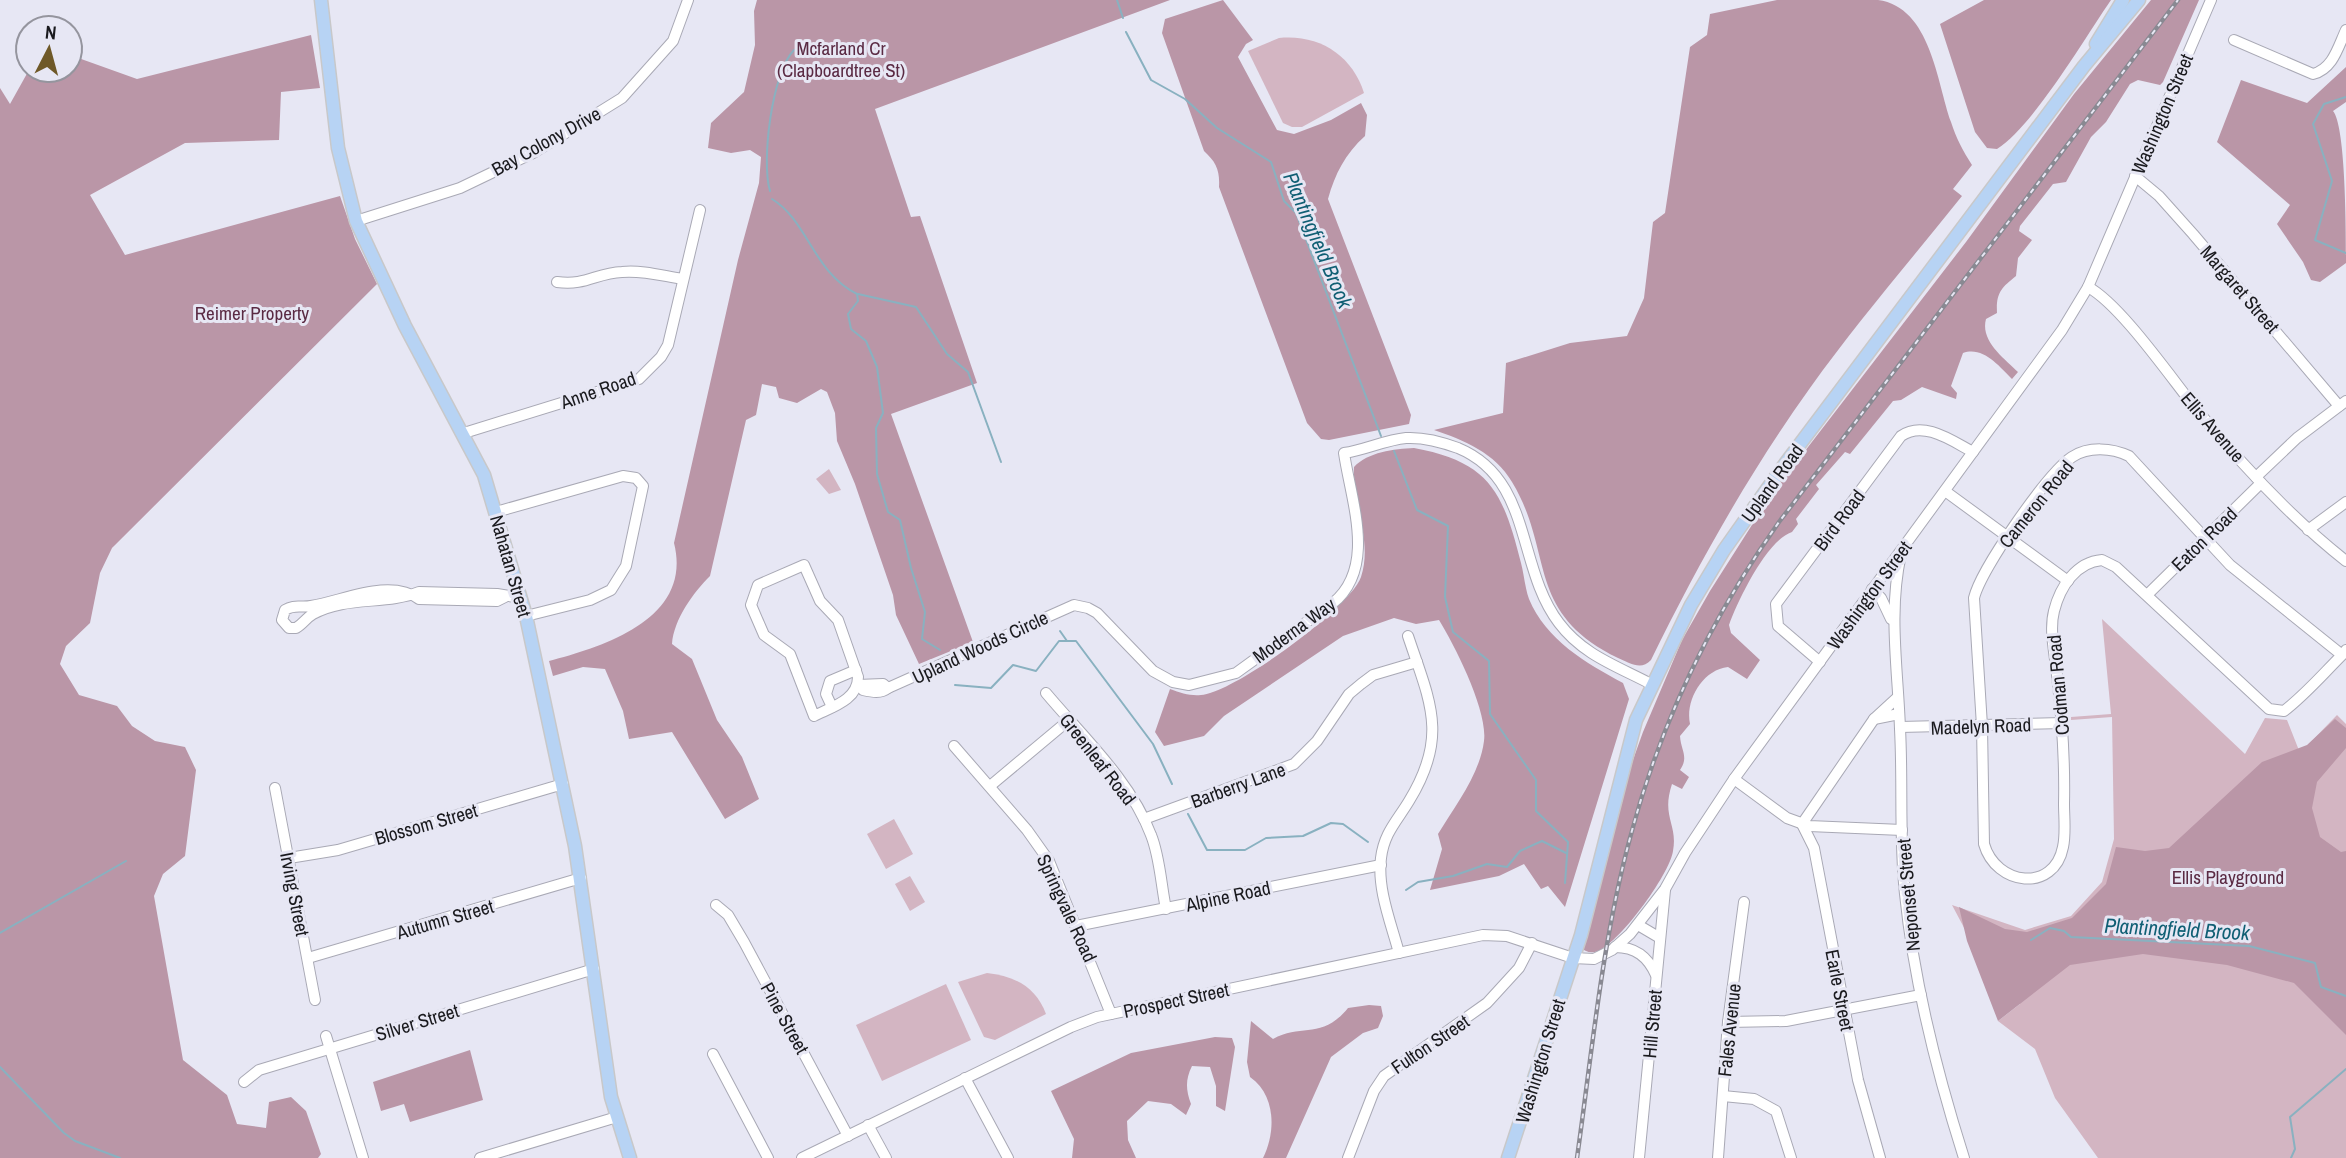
<svg xmlns="http://www.w3.org/2000/svg" width="2346" height="1158" font-family="'Archivo Narrow',sans-serif">
<rect width="100%" height="100%" fill="#e7e7f4"/>
<g fill="#d3b5c2">
<path d="M1279,38C1319,34 1352,55 1364,93L1302,127H1292L1283,123L1248,51Z"/>
<polygon points="829,469 841,490 829,494 816,479"/>
<polygon points="2102,619 2245,754 2265,718 2287,720 2300,753 2337,715 2346,724 2346,1158 2098,1158 2055,1098 2035,1049 1998,1021 2020,1004 1988,973 1952,905 2025,930 2071,916 2102,882 2114,839 2112,717 2071,720 2071,717 2111,714"/>
<polygon points="894,819 913,854 886,869 867,834"/>
<polygon points="910,876 925,902 910,911 895,884"/>
<path d="M987,973C1015,976 1036,987 1046,1014L995,1040L984,1037L958,982Z"/>
<polygon points="946,984 971,1040 882,1081 856,1025"/>
</g>
<g fill="#ba96a7">
<path d="M757,0H1170L875,109L911,217L920,216L977,383L891,414L973,642L919,664L896,615L893,595L855,484L837,441L835,413L827,392L821,389L797,403L779,398L776,387L762,384L756,415L746,420L710,576C693,593 674,619 672,644L692,659L717,720L742,757L759,799L725,819L672,732L629,739L623,711L605,669L583,667L553,676L549,661C606,646 693,618 674,543L738,260L759,183L761,157L750,150L731,153L708,148L711,123L744,92L755,45L754,11Z"/>
<path d="M1223,0L1253,40L1246,44L1238,57L1277,130L1294,134L1331,120L1361,103L1367,115L1365,136C1345,154 1335,174 1328,199L1411,415L1409,424L1329,440L1321,439L1307,423L1219,187C1220,170 1216,162 1204,151L1162,33L1165,19Z"/>
<path d="M1777,0C1810,0 1846,0 1878,0C1931,7 1937,83 1951,122C1956,138 1963,151 1972,165L1953,189L1962,196C1911,260 1857,322 1810,388C1749,473 1697,566 1651,660C1641,671 1630,663 1618,658C1524,612 1555,553 1512,482C1495,453 1464,440 1434,430L1503,413L1506,363L1570,343L1627,336L1644,298L1653,222L1665,213L1690,47L1707,35L1710,14Z"/>
<path d="M1984,0H2111C2084,39 2034,125 1997,149L1987,148L1975,132L1940,24Z"/>
<path d="M2151,0H2199L2163,82L2160,85L2138,80L2130,84L2106,122L2091,137L2066,182L2053,184L2020,226L2019,231L2032,240L2018,258L2016,276C2001,288 1996,293 1997,313L1986,319C1980,341 2004,358 2018,372L2012,379C1999,366 1983,346 1963,353L1951,386L1957,393L1956,399L1922,387L1901,400L1893,401L1850,454L1845,452L1816,485L1819,489L1796,519L1798,524L1792,532C1767,540 1738,600 1729,625L1731,633L1760,660L1747,679L1728,667C1702,670 1685,701 1690,724L1680,736C1681,751 1689,757 1680,770L1689,777L1682,789L1672,784C1661,817 1678,824 1673,851C1670,874 1617,947 1595,952C1589,953 1584,951 1580,947L1620,796L1643,732L1682,640L1710,591L1771,495L1966,242L2074,94Z"/>
<polygon points="311,35 320,88 281,92 279,140 185,143 90,195 125,255 340,196 355,239 377,284 112,548 100,573 90,623 66,646 60,664 79,695 117,706 132,726 155,741 185,747 196,770 185,856 163,874 154,896 183,1060 227,1095 237,1124 266,1128 269,1102 291,1097 306,1111 321,1154 318,1158 0,1158 0,88 10,104 29,70 70,70 70,55 137,79"/>
<path d="M2346,67V102L2333,111C2346,126 2346,234 2346,263L2320,282L2311,280L2303,262L2277,224L2290,205L2217,142L2241,80L2307,103Z"/>
<path d="M1414,448C1490,462 1503,492 1521,563C1524,574 1525,588 1529,599C1546,640 1586,663 1623,683L1629,699L1565,907L1548,886L1541,889L1524,864L1499,876L1430,890L1442,849L1438,834C1455,806 1480,774 1484,741C1488,711 1455,646 1439,620L1416,624L1394,618L1343,636L1224,716L1204,736L1164,746L1155,732L1170,689C1181,693 1190,696 1201,695C1234,693 1351,607 1361,577C1373,540 1352,504 1354,467C1368,452 1394,449 1414,448Z"/>
<polygon points="2335,719 2346,728 2346,748 2317,782 2312,808 2320,837 2341,852 2346,851 2346,1035 2294,983 2227,965 2143,954 2070,965 1998,1021 1967,941 1959,907 2005,929 2027,932 2072,918 2106,884 2116,847 2145,851 2169,848 2262,762 2307,745"/>
<path d="M1369,1005L1381,1006L1383,1016L1378,1028L1363,1033L1331,1057L1286,1158H1263C1276,1132 1276,1095 1250,1077L1247,1062L1251,1021L1273,1039C1302,1023 1322,1040 1348,1008Z"/>
<path d="M1215,1037L1232,1038L1235,1047L1225,1111L1216,1106V1086L1210,1067L1192,1066C1185,1080 1186,1090 1191,1104L1186,1115L1171,1104L1148,1101L1127,1121L1128,1140L1136,1158H1072L1074,1139L1051,1091L1131,1053Z"/>
<polygon points="470,1050 483,1100 410,1122 404,1104 381,1111 373,1082"/>
</g>
<g fill="none" stroke-linecap="round" stroke-linejoin="round">
<g stroke="#89b1c0" stroke-width="2">
<polyline points="1117,0 1123,18"/>
<polyline points="1126,32 1151,80 1185,99 1217,128 1271,162 1284,201 1296,213 1381,436"/>
<polyline points="2346,97 2324,104 2313,124 2332,181 2315,240 2346,253"/>
<path d="M770,191C761,162 772,72 794,50"/>
<path d="M772,199C808,221 813,272 857,294L858,301L848,314L851,329L866,341L877,367L883,413L876,428L877,474L888,512L900,520L911,568L925,612L922,639L940,650"/>
<polyline points="858,294 916,307 947,354 968,372 1001,462"/>
<polyline points="1394,451 1417,510 1448,526 1445,597 1453,632 1489,661 1490,714 1536,780 1536,811 1568,842 1565,883"/>
<polyline points="1060,631 1067,641"/>
<polyline points="955,685 991,688 1013,665 1036,671 1059,641 1076,641 1153,744 1172,784"/>
<polyline points="1188,814 1207,850 1245,850 1266,838 1303,836 1331,823 1343,824 1368,842"/>
<polyline points="1406,890 1418,882 1453,876 1487,864 1507,867 1520,851 1542,841 1566,853"/>
<polyline points="0,933 126,861"/>
<polyline points="2031,940 2050,928 2064,931 2071,937 2249,946 2315,963 2321,987 2346,996"/>
<polyline points="0,1067 64,1133 75,1141 120,1158"/>
<polyline points="2291,1158 2295,1149 2290,1117 2346,1069"/>
</g>
<g stroke="#a9a9b5" stroke-width="12">
<g id="minor">
<path d="M2234,40L2313,74C2333,69 2338,47 2346,30"/>
<polyline points="2135,176 2159,196 2193,234 2339,406"/>
<polyline points="356,221 460,188 535,152 622,98 673,41 688,0"/>
<path d="M557,282C586,286 596,273 622,272C643,270 663,276 683,279"/>
<path d="M2088,287C2121,305 2171,378 2197,410C2242,465 2290,517 2346,561"/>
<polyline points="464,433 639,379 661,357 668,345 700,210"/>
<polyline points="2256,477 2297,438 2346,401"/>
<polyline points="1945,491 2068,581"/>
<polyline points="496,512 623,476 636,478 643,486 626,566 611,590 590,600 526,616"/>
<polyline points="2308,530 2346,502"/>
<path d="M1901,554C1888,613 1898,669 1900,729C1903,784 1899,839 1905,894C1914,983 1937,1073 1964,1158"/>
<path d="M804,565L820,601L838,620L858,677C858,700 832,707 814,716L790,654L764,635L751,605L758,585Z"/>
<polyline points="1872,589 1881,598 1891,619"/>
<polyline points="2147,595 2261,483"/>
<path d="M505,597L497,601L419,599C389,578 343,601 311,606C301,608 294,604 285,610L282,620L289,628H296C303,624 306,618 313,614C345,596 386,605 419,592L497,594L521,598"/>
<path d="M2342,655L2230,565L2129,456C2112,448 2089,446 2072,457C2047,474 1981,569 1974,598L1982,726L1984,844C1996,886 2054,893 2063,847C2066,833 2064,817 2064,804C2065,760 2062,718 2057,675C2055,655 2049,630 2054,611C2060,587 2076,562 2102,560L2116,567L2269,709L2284,711C2305,695 2323,674 2342,655L2346,650"/>
<path d="M1820,662L1778,626L1776,604L1901,436C1924,420 1952,441 1973,452"/>
<path d="M858,685L883,684L888,688C881,694 872,692 863,690L861,686"/>
<path d="M888,688L1074,605L1088,608L1097,613L1153,671L1173,682L1189,685L1236,673L1333,603C1377,567 1351,501 1344,453C1365,450 1385,440 1406,438C1425,437 1442,442 1458,448C1533,479 1516,567 1559,623C1583,655 1617,666 1651,684"/>
<path d="M1046,693C1082,736 1131,781 1151,835C1160,857 1161,885 1166,909"/>
<polyline points="1898,697 1874,719 1899,714"/>
<polyline points="832,707 826,694 830,681 856,670"/>
<polyline points="1874,719 1802,824 1814,848 1858,1080 1880,1158"/>
<polyline points="1900,727 2062,723"/>
<polyline points="954,746 1027,830 1049,861 1111,1014"/>
<polyline points="1734,779 1787,818 1809,826 1902,830"/>
<polyline points="990,786 1069,720"/>
<polyline points="275,788 315,1000"/>
<polyline points="1144,819 1294,764 1317,741 1349,694 1361,684 1373,675 1417,662"/>
<polyline points="289,858 338,850 563,784"/>
<polyline points="716,905 728,915 744,942 848,1136"/>
<polyline points="1638,925 1660,938"/>
<polyline points="1076,926 1381,865"/>
<path d="M1615,947C1636,947 1648,957 1656,975"/>
<path d="M1399,953C1391,923 1377,889 1381,858C1384,833 1397,821 1409,801C1449,736 1430,702 1408,636"/>
<polyline points="308,958 581,878"/>
<polyline points="1728,1022 1786,1021 1921,995"/>
<polyline points="326,1036 363,1158"/>
<polyline points="713,1054 768,1158"/>
<polyline points="965,1078 1008,1158"/>
<polyline points="244,1082 259,1070 594,969"/>
<polyline points="1723,1096 1754,1099 1776,1111 1791,1158"/>
<polyline points="868,1125 886,1158"/>
<polyline points="480,1158 617,1117"/>
<polyline points="802,1158 1071,1027 1097,1017 1483,935 1507,936 1573,958 1594,959 1612,950 1630,934 1665,889 1685,853 1734,779 2062,330 2088,287 2211,0"/>
<polyline points="1348,1158 1374,1091 1384,1076 1487,1003 1519,968 1532,943"/>
<polyline points="1639,1158 1665,890"/>
<polyline points="1718,1158 1728,1022 1744,902"/>
</g>
</g>
<g stroke="#c8c8c9" stroke-width="15">
<g id="major">
<polyline points="321,0 338,148 356,221 405,326 484,475 526,616 575,846 611,1097 630,1158"/>
<polyline points="2096,44 2123,0"/>
<polyline points="1508,1158 1581,935 1636,720 1691,605 1724,550 1782,468 2084,66 2139,0"/>
</g>
</g>
<use href="#minor" stroke="#fff" stroke-width="10"/>
<use href="#major" stroke="#b7d3f4" stroke-width="12"/>
<g stroke="#898992" stroke-width="4.5">
<path id="rail" d="M1577,1158C1592,1052 1602,942 1630,838C1660,724 1711,618 1779,522L2178,0"/>
</g>
<use href="#rail" stroke="#e7e7f4" stroke-width="2" stroke-dasharray="5" stroke-linecap="butt"/>
</g>
<g text-anchor="middle" dominant-baseline="central" stroke-width="6" stroke-linejoin="round" paint-order="stroke">
<g font-size="19" fill="#5a2a43" stroke="#e7e7f4">
<text x="841" y="48">Mcfarland Cr<tspan x="841" dy="22">(Clapboardtree St)</tspan></text>
<text x="252" y="313">Reimer Property</text>
<text x="2228" y="877">Ellis Playground</text>
</g>
<g font-size="19" fill="#1a1a1e" stroke="#e7e7f4">
<text transform="translate(2162 114) rotate(-67)">Washington Street</text>
<text transform="translate(546 141) rotate(-29)">Bay Colony Drive</text>
<text transform="translate(2240 289) rotate(49)">Margaret Street</text>
<text transform="translate(598 390) rotate(-19)">Anne Road</text>
<text transform="translate(2213 427) rotate(49)">Ellis Avenue</text>
<text transform="translate(1772 483) rotate(-54)">Upland Road</text>
<text transform="translate(2036 504) rotate(-51)">Cameron Road</text>
<text transform="translate(1839 520) rotate(-53)">Bird Road</text>
<text transform="translate(2204 539) rotate(-44)">Eaton Road</text>
<text transform="translate(511 566) rotate(74)">Nahatan Street</text>
<text transform="translate(1869 595) rotate(-54)">Washington Street</text>
<text transform="translate(1294 630) rotate(-36)">Moderna Way</text>
<text transform="translate(980 647) rotate(-25)">Upland Woods Circle</text>
<text transform="translate(2058 685) rotate(-95)">Codman Road</text>
<text transform="translate(1981 726) rotate(-2)">Madelyn Road</text>
<text transform="translate(1098 759) rotate(52)">Greenleaf Road</text>
<text transform="translate(1238 785) rotate(-20)">Barberry Lane</text>
<text transform="translate(426 824) rotate(-16)">Blossom Street</text>
<text transform="translate(295 894) rotate(79)">Irving Street</text>
<text transform="translate(1908 895) rotate(-95)">Neponset Street</text>
<text transform="translate(1228 896) rotate(-12)">Alpine Road</text>
<text transform="translate(1067 908) rotate(65)">Springvale Road</text>
<text transform="translate(445 919) rotate(-16)">Autumn Street</text>
<text transform="translate(1840 990) rotate(79)">Earle Street</text>
<text transform="translate(1176 1000) rotate(-12)">Prospect Street</text>
<text transform="translate(785 1018) rotate(61)">Pine Street</text>
<text transform="translate(417 1022) rotate(-17)">Silver Street</text>
<text transform="translate(1652 1024) rotate(-85)">Hill Street</text>
<text transform="translate(1729 1030) rotate(-84)">Fales Avenue</text>
<text transform="translate(1430 1044) rotate(-34)">Fulton Street</text>
<text transform="translate(1540 1061) rotate(-73)">Washington Street</text>
</g>
<g font-size="21" font-style="italic" fill="#105f74" stroke="#e7e7f4">
<text transform="translate(1318 240) rotate(67)">Plantingfield Brook</text>
<text transform="translate(2177 929) rotate(3)">Plantingfield Brook</text>
</g>
</g>
<g transform="translate(49 49) rotate(6)"><circle r="33" fill="#e7e7f4" stroke="#95959e" stroke-width="2"/>
<path d="M0-5L12 26L0 18L-12 26Z" fill="#6f5928"/>
<text y="-10" font-size="19" font-weight="bold" text-anchor="middle" fill="#1a1a1e">N</text>
</g>
</svg>
